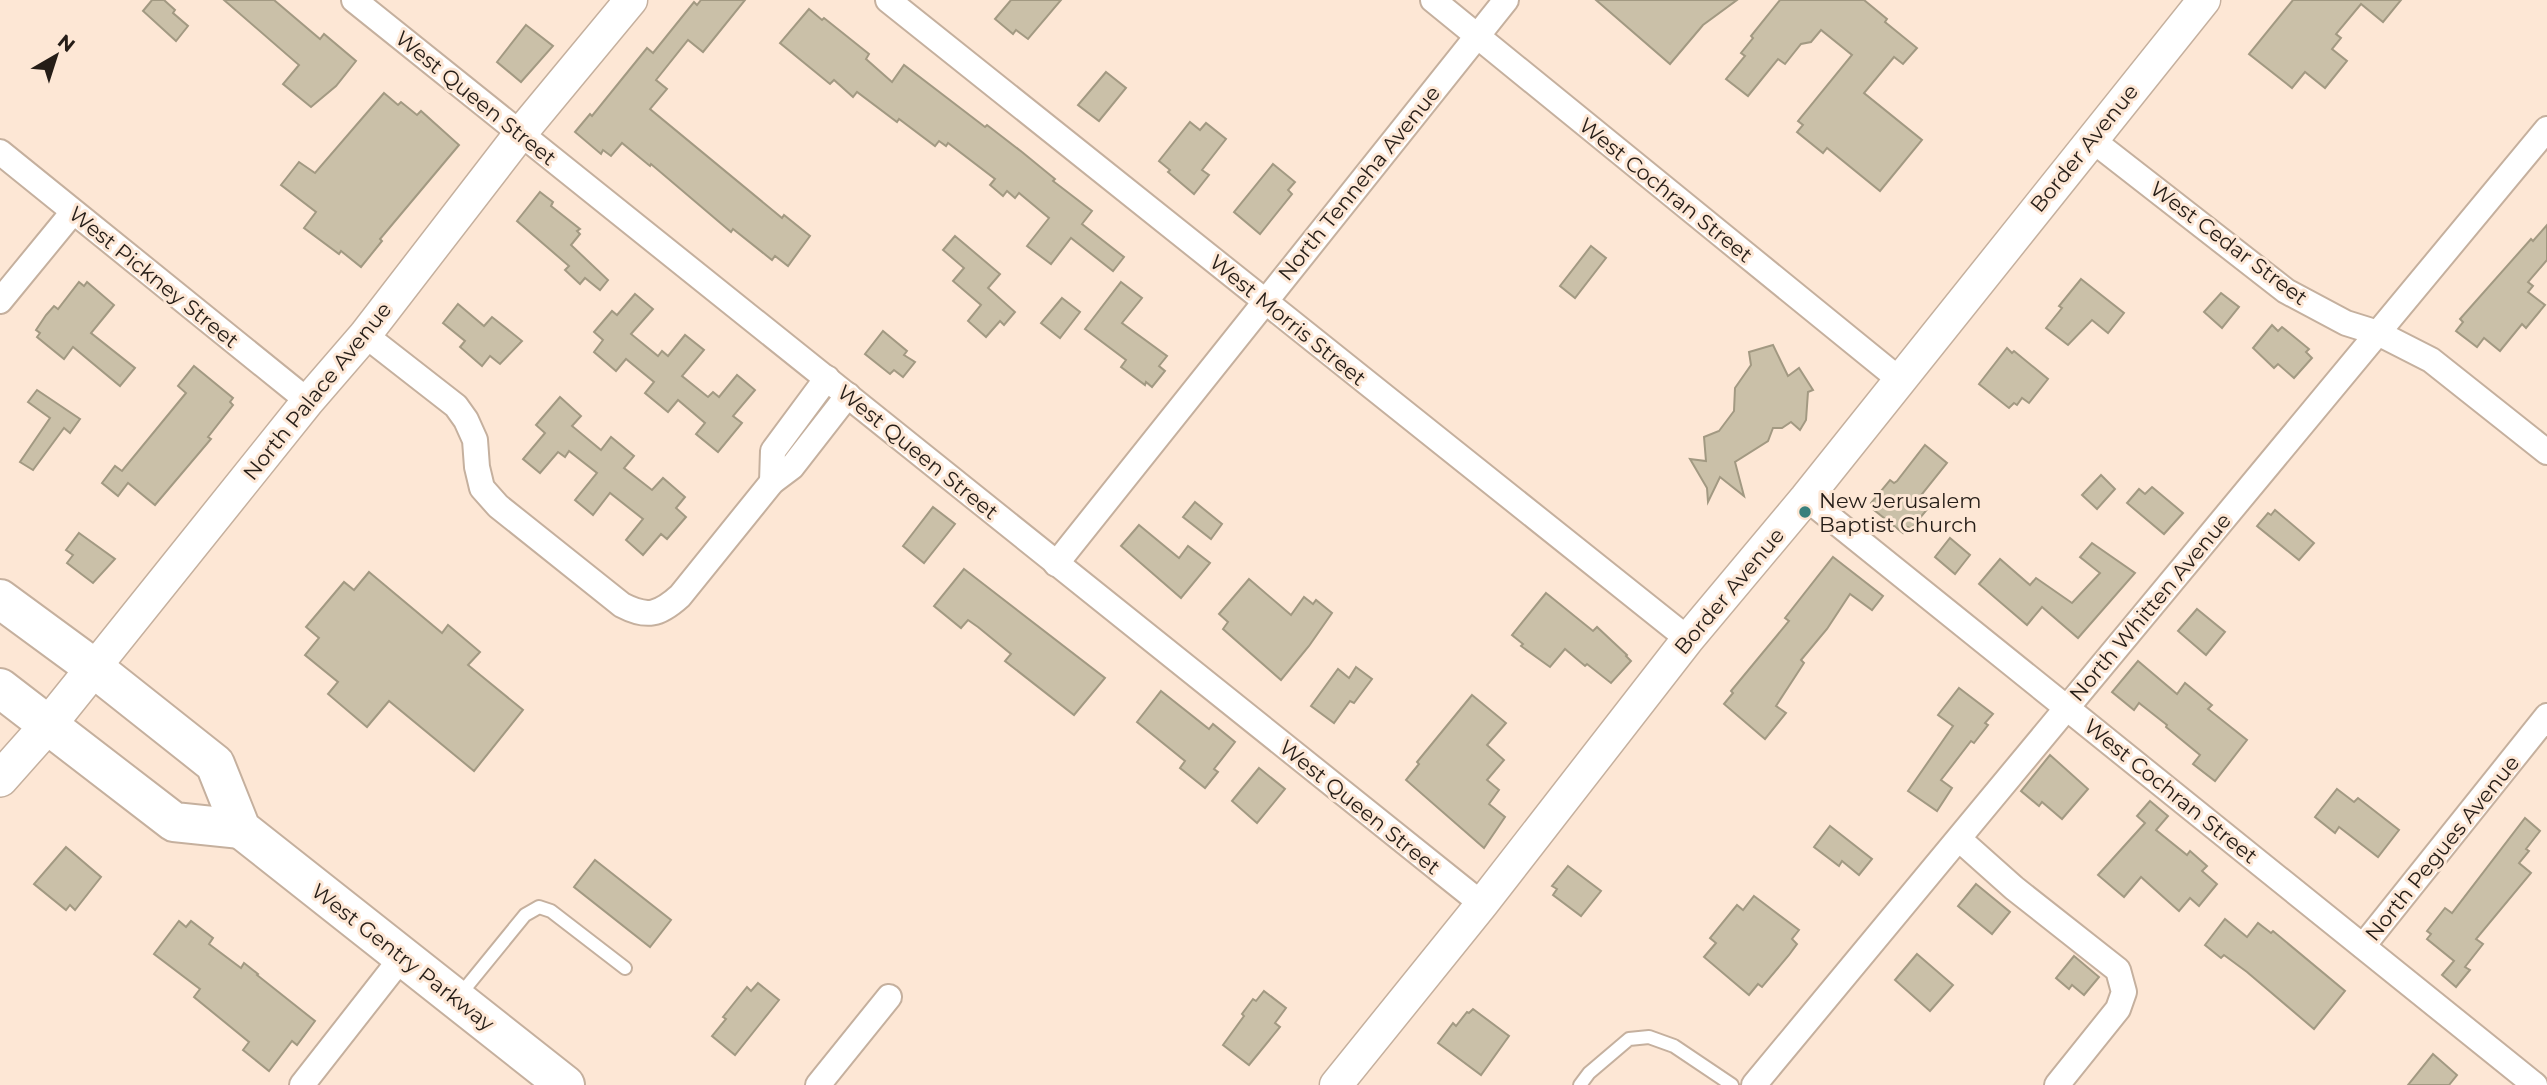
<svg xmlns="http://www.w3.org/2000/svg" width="2547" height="1085" font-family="Montserrat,sans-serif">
<rect width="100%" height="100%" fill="#fde7d5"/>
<g fill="#cac0a8" stroke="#a29982" stroke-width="2">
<polygon points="152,0 164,0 175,10 173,13 188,26 176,41 143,11"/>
<polygon points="224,0 274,0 320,39 324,34 356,61 336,86 311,107 283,84 299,65"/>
<polygon points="701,0 745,0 703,52 688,40 656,80 667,89 650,109 782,218 784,215 810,236 788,266 775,256 772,260 733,229 731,232 651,164 650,166 622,143 611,156 603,150 601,154 575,132 590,114 592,116 647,48 653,53 694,2 697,5"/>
<polygon points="1011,0 1061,0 1028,39 1016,30 1013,34 995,19"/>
<polygon points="1596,0 1737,0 1703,25 1670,64"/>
<polygon points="1780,0 1864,0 1887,19 1885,22 1917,48 1903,64 1894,57 1864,93 1922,140 1880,191 1827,148 1823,153 1797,132 1803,125 1798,121 1852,55 1821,30 1811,42 1801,44 1785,64 1778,59 1748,96 1726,79 1745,56 1741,53 1753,38 1751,36"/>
<polygon points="2293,0 2401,0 2383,22 2361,4 2336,34 2341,38 2332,49 2347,61 2325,88 2305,72 2292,88 2249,54"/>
<polygon points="809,9 822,20 824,18 869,54 866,59 892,82 904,65 985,127 987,125 1022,152 1055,179 1053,181 1092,211 1082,224 1124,257 1113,271 1071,238 1051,264 1027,246 1049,218 1019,193 1015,198 1007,191 1003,196 990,185 995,179 948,143 946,146 939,141 935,146 899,119 897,122 857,92 853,97 834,80 830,84 780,43"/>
<polygon points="526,25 553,46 521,82 497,62"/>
<polygon points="1106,72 1126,88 1099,121 1078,105"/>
<polygon points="384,93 398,105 401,102 417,115 421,111 459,145 380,239 382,241 361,267 341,251 339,254 304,228 316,212 281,185 299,162 315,173"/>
<polygon points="1190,122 1200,130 1206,123 1226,139 1202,170 1209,175 1194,194 1168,172 1170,170 1159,161"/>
<polygon points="1273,164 1295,182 1288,190 1292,194 1260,234 1234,212"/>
<polygon points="540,192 553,202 551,206 580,229 577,231 580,234 571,245 608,280 600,290 585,278 580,284 565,270 569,266 517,221"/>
<polygon points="2547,225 2547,260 2528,282 2533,286 2528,292 2545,305 2526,328 2522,324 2500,351 2484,338 2477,347 2456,331 2463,322 2460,319 2531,239 2533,241"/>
<polygon points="955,236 1000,274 988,288 1015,312 1004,325 1000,321 986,337 968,321 981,305 953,281 964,268 943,250"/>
<polygon points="1591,246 1606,258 1575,298 1560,286"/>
<polygon points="2081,279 2124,313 2108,333 2092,320 2068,345 2046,328 2062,308 2059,306"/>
<polygon points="79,282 84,286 87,282 114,305 91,333 135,368 120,386 73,347 64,359 37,337 40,333 36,330 46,315 54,306 58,309"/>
<polygon points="1121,282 1142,298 1122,323 1167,356 1159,366 1165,371 1152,387 1146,382 1145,385 1121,367 1126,360 1085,329"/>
<polygon points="2221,293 2239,307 2222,328 2204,312"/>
<polygon points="635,294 653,309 631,334 658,356 662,351 668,356 685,335 704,350 682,376 708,397 713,392 719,397 737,375 755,390 733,416 742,423 718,452 696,434 705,423 678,400 668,412 645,393 654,382 626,359 616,371 594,352 603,340 594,332 612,311 617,315"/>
<polygon points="1062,298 1080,312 1060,338 1041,323"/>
<polygon points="458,304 484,326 492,317 522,341 500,364 490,356 482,366 460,347 465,341 443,323"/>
<polygon points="2272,325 2278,331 2282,327 2309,349 2306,352 2312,358 2294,378 2278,364 2274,368 2253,348"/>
<polygon points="883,331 907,351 904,355 915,362 903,377 894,370 890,374 865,354"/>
<polygon points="1773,345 1788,376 1799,368 1813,390 1808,392 1806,420 1800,430 1791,422 1782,428 1773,428 1768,441 1735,462 1744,496 1720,477 1708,502 1707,488 1690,459 1706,461 1704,437 1719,431 1734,411 1735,388 1751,365 1749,352"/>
<polygon points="2007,348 2012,353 2014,351 2048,379 2029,403 2022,398 2017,405 2014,403 2009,408 1979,384"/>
<polygon points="194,366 233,398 230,402 233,405 208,437 211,439 155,505 128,483 118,496 102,483 115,466 122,471 186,393 178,386"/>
<polygon points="37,390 80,419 70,433 64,428 33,470 20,462 50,418 28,402"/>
<polygon points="560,397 581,416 572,426 601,450 611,437 634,456 624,468 652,490 663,478 685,497 676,508 686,517 667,539 661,534 643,555 626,540 643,519 610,493 593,515 575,500 597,473 569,451 565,457 558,452 540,473 523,459 545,433 536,425"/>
<polygon points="1925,445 1947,463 1918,499 1929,507 1911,529 1908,527 1903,533 1874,510 1876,507 1871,503 1890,480 1894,483 1897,481"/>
<polygon points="2101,475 2115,489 2097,509 2082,495"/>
<polygon points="2152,487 2183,513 2164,534 2127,503 2139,489 2145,494"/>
<polygon points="1195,502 1222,524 1211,539 1183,517"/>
<polygon points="933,507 955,524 924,563 903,546"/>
<polygon points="2275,510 2314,543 2299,560 2257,526 2268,513 2271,515"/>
<polygon points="1139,525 1179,558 1188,546 1210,563 1181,598 1121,546"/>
<polygon points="79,533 115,559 93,583 67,563 73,555 66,550"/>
<polygon points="1950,538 1970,555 1955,574 1935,557"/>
<polygon points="2092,543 2135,573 2078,638 2042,607 2027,625 1979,584 2000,559 2030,585 2036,578 2072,603 2100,573 2080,557"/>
<polygon points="1833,557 1883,596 1872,610 1850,594 1827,629 1801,660 1804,663 1776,706 1786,713 1765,739 1724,704 1733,693 1731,691 1789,621 1785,618"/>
<polygon points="964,569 1105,678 1074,715 1005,661 1011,654 978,627 968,620 961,628 934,606"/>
<polygon points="369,572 442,633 448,625 480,652 468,665 523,710 474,771 389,701 367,727 328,694 338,682 305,655 319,638 306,627 344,582 354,590"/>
<polygon points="1249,579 1291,615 1304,597 1313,604 1316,600 1332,613 1309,646 1281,680 1223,629 1228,622 1219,614"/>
<polygon points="1546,593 1593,631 1597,627 1627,655 1626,656 1631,661 1611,683 1587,664 1585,666 1565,649 1550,667 1521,646 1523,644 1512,635"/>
<polygon points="2197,609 2225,632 2206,655 2178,631"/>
<polygon points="2138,661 2177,694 2185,683 2212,705 2208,709 2247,740 2215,781 2193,764 2200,755 2166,727 2167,725 2139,703 2134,710 2112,692"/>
<polygon points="1356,667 1372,679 1354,703 1350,701 1334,723 1311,706 1338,669 1349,678"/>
<polygon points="1959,688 1993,714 1985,723 1988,725 1974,743 1971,741 1941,780 1952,788 1937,811 1908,791 1953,726 1938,715"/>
<polygon points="1161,691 1209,729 1213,724 1235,742 1214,769 1218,772 1205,788 1180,768 1185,761 1137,722"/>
<polygon points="1472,695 1506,723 1487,745 1504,760 1487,780 1499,790 1489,804 1505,817 1484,848 1406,780 1419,764 1417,762"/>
<polygon points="2050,755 2088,789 2062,819 2042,802 2039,806 2021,791"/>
<polygon points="1259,768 1285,789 1257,823 1232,801"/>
<polygon points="2337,789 2354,802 2358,798 2399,830 2378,857 2339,827 2335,833 2315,817"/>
<polygon points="2150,801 2168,816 2156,830 2187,855 2190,851 2207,866 2202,871 2217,884 2199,906 2190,898 2179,911 2141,877 2124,897 2098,875 2145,823 2137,816"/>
<polygon points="2525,818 2540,831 2526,849 2529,851 2519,863 2531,873 2476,939 2483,944 2465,967 2470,970 2456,987 2442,975 2454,961 2427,939 2431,934 2427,931 2445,908 2452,913"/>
<polygon points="1830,826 1872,859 1859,875 1842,861 1839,866 1814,847"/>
<polygon points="66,847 101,877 75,910 70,905 66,910 34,884"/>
<polygon points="595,860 671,920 650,947 574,887"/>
<polygon points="1568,866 1601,891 1581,916 1553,895 1557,889 1552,886"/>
<polygon points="1976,884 2010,912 1992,934 1958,906"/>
<polygon points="1754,896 1799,930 1792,939 1797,944 1789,955 1762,987 1758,984 1749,995 1704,957 1716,943 1710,938 1737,905 1743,910"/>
<polygon points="2225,919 2247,937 2258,923 2271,933 2273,931 2345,991 2314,1029 2247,972 2224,955 2221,958 2205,945"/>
<polygon points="179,921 186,927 191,921 213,938 209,944 241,968 244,963 258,974 257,975 315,1021 297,1045 292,1041 269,1071 243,1050 249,1042 194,997 200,989 154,954"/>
<polygon points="1917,954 1953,985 1930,1011 1895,980"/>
<polygon points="2074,956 2099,977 2084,995 2072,985 2069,989 2056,978"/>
<polygon points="758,983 779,1000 735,1055 712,1036 726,1019 723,1017 747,987 751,991"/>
<polygon points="1264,991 1286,1008 1275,1023 1280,1027 1249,1065 1223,1045 1244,1016 1242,1014 1253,999 1256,1001"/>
<polygon points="1473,1009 1509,1036 1481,1075 1438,1043 1453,1023 1456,1026 1467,1012 1469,1013"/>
<polygon points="2433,1054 2457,1075 2449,1085 2408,1085"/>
</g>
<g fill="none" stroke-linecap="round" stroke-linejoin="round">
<g stroke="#c5b09e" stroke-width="16">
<g id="service">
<polyline points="459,996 525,915 539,907 551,911 625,968"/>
<polyline points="1580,1085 1589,1073 1629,1039 1649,1037 1674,1046 1732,1085"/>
</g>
</g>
<g stroke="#c5b09e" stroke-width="28">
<g id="minor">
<polyline points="354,0 1482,904"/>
<polyline points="888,0 1688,639"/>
<polyline points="1433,0 1900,380"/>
<polyline points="2091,139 2286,291 2346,323 2378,333 2431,360 2547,452"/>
<polyline points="0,152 308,401"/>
<polyline points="0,301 73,212"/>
<path d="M365,335L456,406L466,420L475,440L477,467L482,488L498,506L622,605C647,618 659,615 680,596L772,482L792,467L848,395"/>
<polyline points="772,482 773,451 827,378"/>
<polyline points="1806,498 2535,1085"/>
<polyline points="1056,564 1506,0"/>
<polyline points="1959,839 2014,888 2118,970 2124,992 2118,1009 2057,1085"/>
<polyline points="2363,946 2547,716"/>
<polyline points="302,1085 403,956"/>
<polyline points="818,1085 889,997"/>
<polyline points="1754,1085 2547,129"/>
</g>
</g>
<g stroke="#c5b09e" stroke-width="35">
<g id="tertiary">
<polyline points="94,668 308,401 365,335 520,134 631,0"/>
<polyline points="1336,1085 1482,904 1688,639 1806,498 2204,0"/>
</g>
</g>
<g stroke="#c5b09e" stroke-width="38">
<polyline id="secondary" points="0,779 49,724 94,668"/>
</g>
<g stroke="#c5b09e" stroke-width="42">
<g id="primary">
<polyline points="0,599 94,668 215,764 241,829 565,1085"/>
<polyline points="0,688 174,822 241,829"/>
</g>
</g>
<use href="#service" stroke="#fff" stroke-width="12"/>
<use href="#minor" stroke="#fff" stroke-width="24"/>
<use href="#tertiary" stroke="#fff" stroke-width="32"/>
<use href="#secondary" stroke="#fff" stroke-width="35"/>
<use href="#primary" stroke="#fff" stroke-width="38"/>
</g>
<circle fill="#38807c" stroke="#fde7d5" stroke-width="2.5" cx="1805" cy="512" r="7"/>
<g text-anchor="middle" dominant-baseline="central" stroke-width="6" stroke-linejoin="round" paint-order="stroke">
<g font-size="21" fill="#251d17" stroke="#fde7d5">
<text transform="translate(476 98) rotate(39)">West Queen Street</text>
<text transform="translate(2084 148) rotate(-51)">Border Avenue</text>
<text transform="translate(1359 183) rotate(-51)">North Tenneha Avenue</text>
<text transform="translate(1666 190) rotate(39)">West Cochran Street</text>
<text transform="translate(2229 243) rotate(37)">West Cedar Street</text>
<text transform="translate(154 277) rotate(39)">West Pickney Street</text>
<text transform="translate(1288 320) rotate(39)">West Morris Street</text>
<text transform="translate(317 391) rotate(-51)">North Palace Avenue</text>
<text transform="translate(918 452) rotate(39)">West Queen Street</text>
<text transform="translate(1729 591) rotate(-50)">Border Avenue</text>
<text transform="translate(2150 607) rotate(-50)">North Whitten Avenue</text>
<text transform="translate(2171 791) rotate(39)">West Cochran Street</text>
<text transform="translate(1360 807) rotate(39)">West Queen Street</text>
<text transform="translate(2442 848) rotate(-51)">North Pegues Avenue</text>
<text transform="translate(403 957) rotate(38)">West Gentry Parkway</text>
</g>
<g font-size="21" fill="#251d17" stroke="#fde7d5" text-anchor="start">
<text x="1819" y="500">New Jerusalem<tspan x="1819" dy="24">Baptist Church</tspan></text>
</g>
</g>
<g transform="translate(56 56) rotate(39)" stroke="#fde7d5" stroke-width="5" paint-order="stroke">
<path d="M0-5L12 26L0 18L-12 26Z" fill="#251d17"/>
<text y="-10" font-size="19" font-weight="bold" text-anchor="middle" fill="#251d17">N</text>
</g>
</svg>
